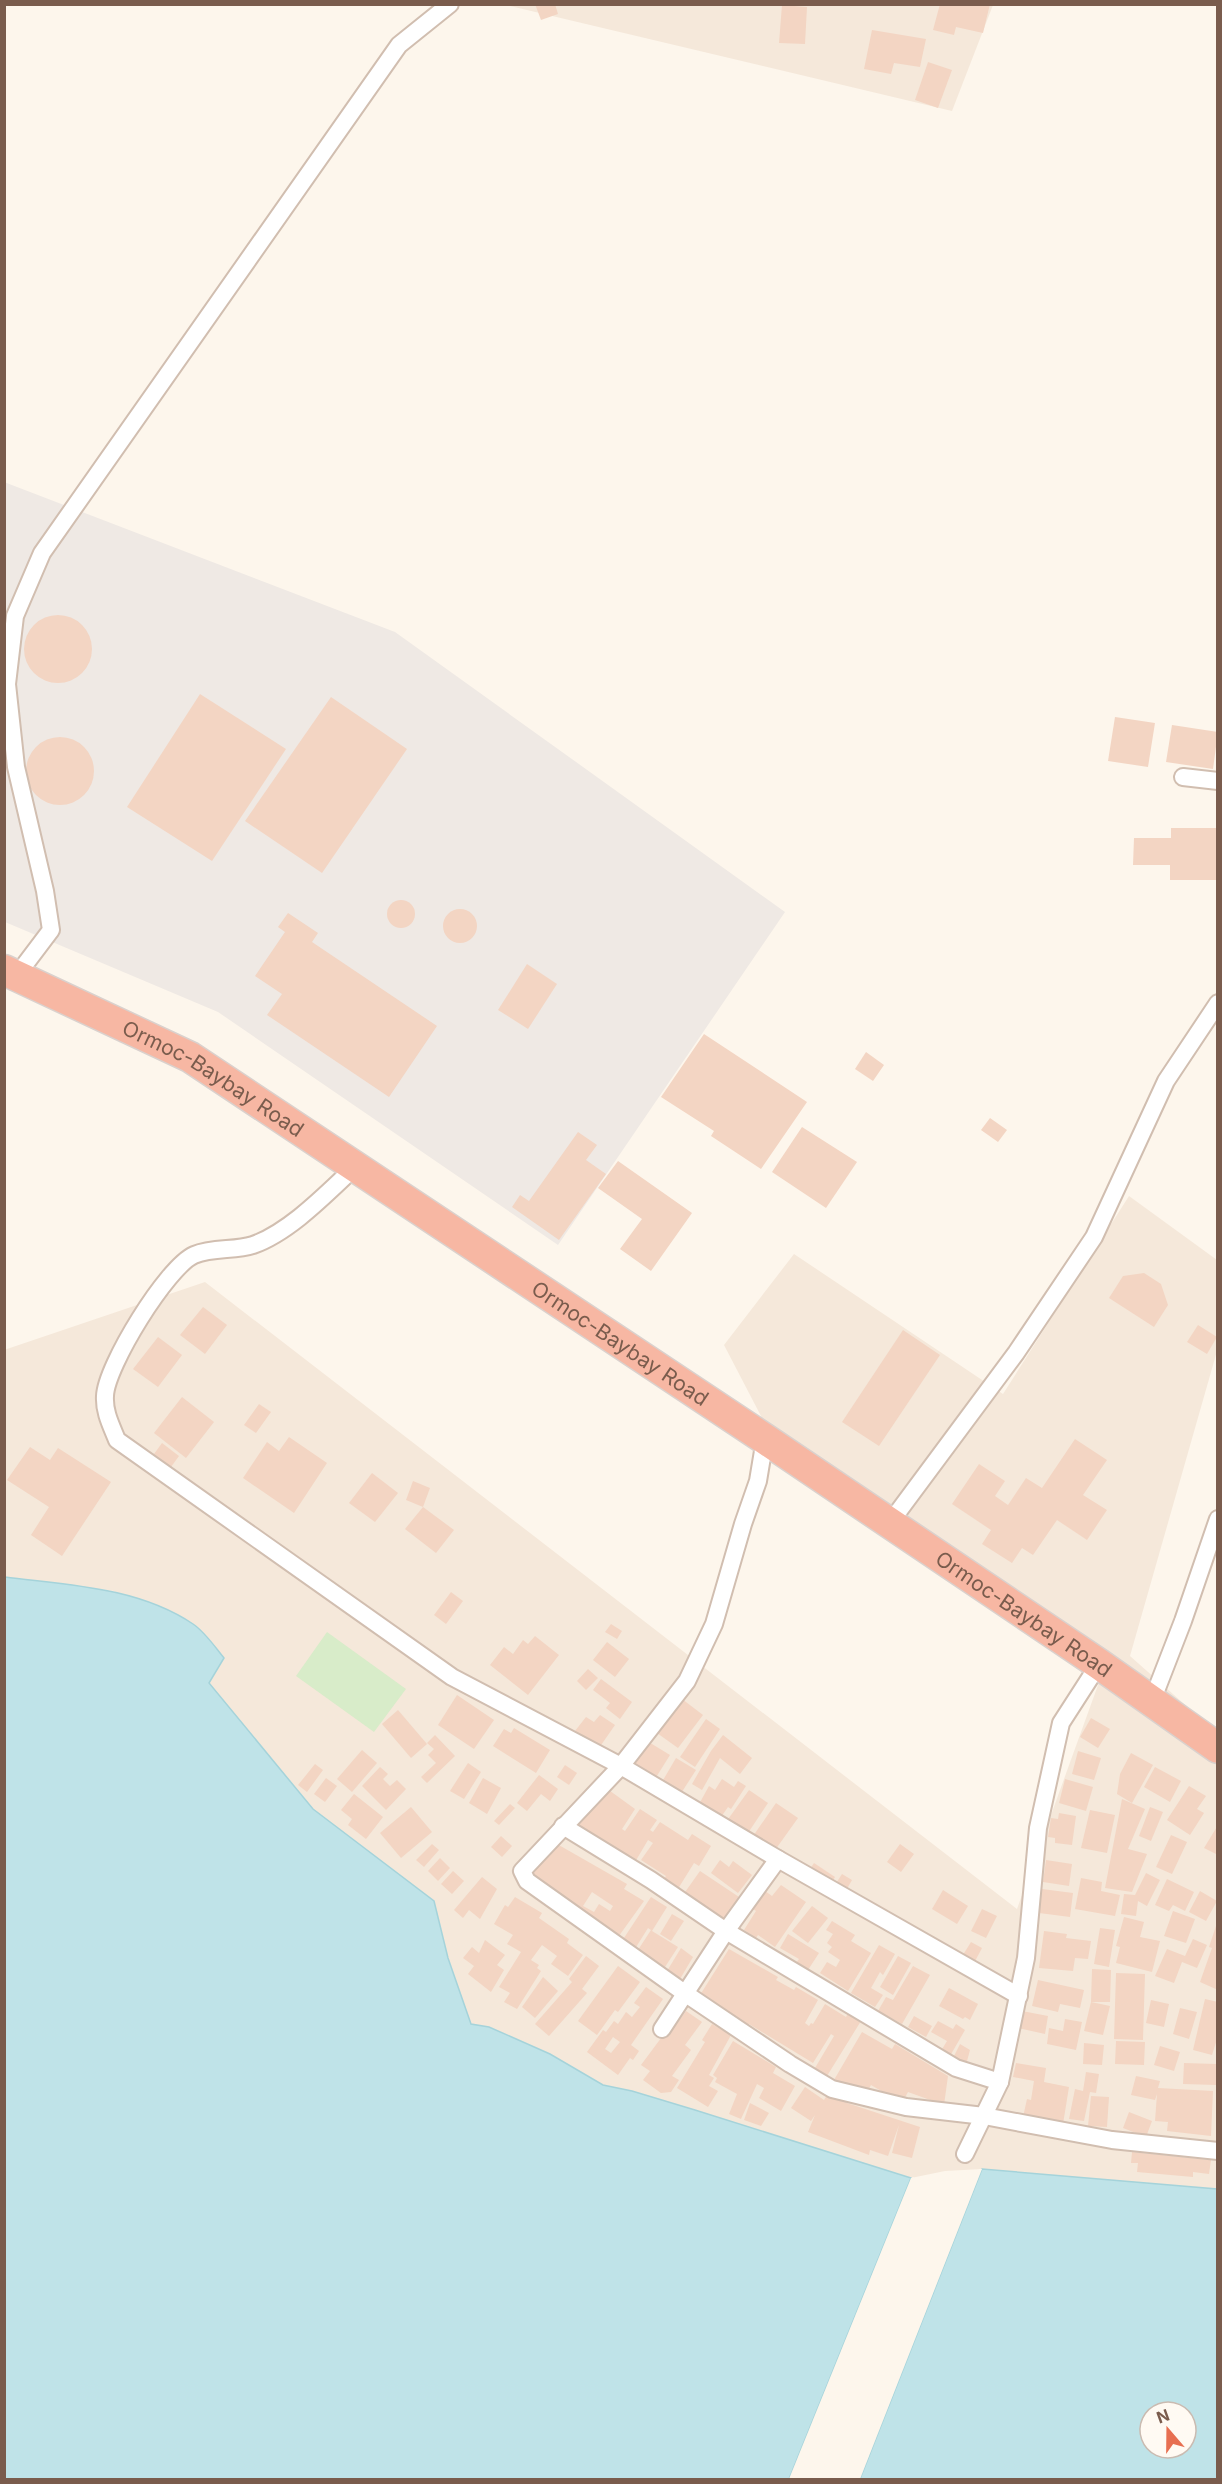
<svg xmlns="http://www.w3.org/2000/svg" width="1222" height="2484" font-family="Inter,sans-serif">
<rect width="100%" height="100%" fill="#fdf6ec"/>
<g fill="#f5e8da">
<polygon points="506,5 993,5 952,111"/>
<polygon points="1129,1196 1217,1260 1217,1351 1130,1656 1217,1733 1217,2189 982,2169 945,2171 911,2178 695,2110 632,2091 603,2085 550,2054 489,2027 470,2024 448,1958 434,1901 313,1809 208,1682 114,1591 5,1577 4,1350 205,1282 1017,1909 1102,1674 762,1418 724,1345 794,1254 1003,1394"/>
</g>
<polygon fill="#efe9e4" points="4,482 395,632 785,912 558,1245 218,1012 5,922"/>
<polygon fill="#d8ecc9" points="327,1632 406,1689 374,1732 296,1676"/>
<g fill="#bfe3e8" stroke="#a5d3da" stroke-width="1.5" fill-rule="evenodd">
<path d="M5,1577C68,1585 138,1587 193,1624C205,1632 215,1647 224,1658L209,1683L313,1809L434,1901L448,1958L471,2024L489,2027L550,2054L603,2085L632,2091L695,2110L911,2178L789,2479L5,2480Z"/>
<path d="M982,2169L1217,2189V2479H860ZM1150,2412H1186V2448H1150Z"/>
</g>
<g fill="#fdf6ec">
<polygon points="979,2169 982,2169 860,2479 857,2480"/>
<polygon points="914,2177 792,2480 789,2479 911,2178"/>
</g>
<g fill="#f3d5c3" fill-rule="evenodd">
<polygon points="535,4 555,4 558,14 541,20"/>
<polygon points="940,4 990,4 983,33 956,27 954,35 933,30"/>
<polygon points="782,5 807,7 805,44 779,43"/>
<polygon points="872,30 926,39 920,67 894,63 891,74 864,69"/>
<polygon points="928,62 952,70 938,108 915,100"/>
<circle cx="58" cy="649" r="34"/>
<polygon points="200,694 286,749 212,861 127,807"/>
<polygon points="331,697 407,749 322,873 245,821"/>
<polygon points="1115,717 1155,723 1148,767 1108,761"/>
<polygon points="1172,725 1218,732 1213,769 1166,762"/>
<circle cx="60" cy="771" r="34"/>
<polygon points="1171,828 1218,828 1218,880 1170,880 1170,865 1133,865 1134,838 1171,838"/>
<circle cx="401" cy="914" r="14"/>
<circle cx="460" cy="926" r="17"/>
<polygon points="288,913 318,933 312,942 437,1026 389,1097 267,1015 282,994 255,976 285,932 278,927"/>
<polygon points="527,964 557,984 528,1029 498,1010"/>
<polygon points="704,1034 807,1102 761,1169 711,1136 714,1131 661,1097"/>
<polygon points="866,1052 884,1065 873,1081 855,1069"/>
<polygon points="990,1118 1007,1130 998,1142 981,1130"/>
<polygon points="802,1127 857,1162 826,1208 772,1172"/>
<polygon points="578,1132 597,1145 586,1160 606,1174 559,1240 512,1207 520,1195 529,1201"/>
<polygon points="618,1161 692,1213 651,1271 620,1249 642,1219 598,1188"/>
<polygon points="1144,1273 1161,1284 1168,1305 1154,1327 1109,1298 1123,1276"/>
<polygon points="203,1307 227,1325 205,1354 180,1335"/>
<polygon points="1198,1325 1217,1337 1207,1354 1187,1342"/>
<polygon points="903,1330 940,1355 879,1446 842,1422"/>
<polygon points="158,1337 182,1355 158,1387 133,1369"/>
<polygon points="182,1397 214,1422 186,1458 154,1433"/>
<polygon points="259,1404 271,1412 256,1433 244,1425"/>
<polygon points="289,1437 327,1463 294,1513 243,1478 267,1442 279,1451"/>
<polygon points="1075,1439 1107,1460 1083,1495 1107,1510 1087,1540 1057,1520 1033,1555 1022,1548 1012,1563 982,1544 991,1530 952,1504 979,1464 1005,1481 995,1496 1008,1505 1026,1478 1042,1488"/>
<polygon points="162,1443 179,1456 171,1467 154,1454"/>
<polygon points="30,1447 50,1460 58,1448 111,1482 62,1556 31,1535 49,1507 7,1480"/>
<polygon points="372,1473 398,1493 375,1522 349,1503"/>
<polygon points="413,1481 430,1488 423,1507 406,1500"/>
<polygon points="423,1507 454,1530 436,1553 405,1529"/>
<polygon points="451,1592 463,1601 446,1624 434,1615"/>
<polygon points="611,1624 622,1631 617,1639 605,1632"/>
<polygon points="535,1636 559,1655 528,1695 490,1665 504,1647 513,1654 523,1640 528,1644"/>
<polygon points="607,1642 629,1659 615,1677 593,1660"/>
<polygon points="588,1669 598,1678 586,1690 577,1681"/>
<polygon points="601,1679 632,1702 620,1719 606,1708 610,1703 593,1690"/>
<polygon points="457,1695 494,1720 474,1749 438,1725"/>
<polygon points="682,1699 703,1715 678,1748 657,1733"/>
<polygon points="398,1710 427,1744 411,1758 382,1724"/>
<polygon points="600,1715 615,1725 599,1748 575,1731 586,1717 594,1722"/>
<polygon points="1091,1718 1110,1729 1098,1748 1080,1737"/>
<polygon points="706,1719 720,1729 695,1767 680,1757"/>
<polygon points="514,1728 550,1750 536,1773 493,1746 504,1729 511,1733"/>
<polygon points="435,1735 455,1756 427,1783 421,1777 436,1763 428,1755 434,1749 427,1743"/>
<polygon points="723,1735 752,1758 740,1774 720,1758 702,1790 692,1784 711,1751"/>
<polygon points="647,1741 670,1755 655,1779 633,1766"/>
<polygon points="362,1750 377,1763 352,1792 337,1779"/>
<polygon points="1078,1751 1101,1758 1094,1780 1072,1774"/>
<polygon points="1131,1753 1153,1765 1132,1803 1117,1794 1120,1774"/>
<polygon points="676,1758 696,1770 678,1798 659,1787"/>
<polygon points="468,1763 481,1772 464,1799 450,1791"/>
<polygon points="315,1764 323,1770 307,1792 298,1785"/>
<polygon points="565,1765 577,1773 569,1785 557,1777"/>
<polygon points="380,1767 388,1774 383,1779 390,1786 397,1780 406,1789 386,1810 362,1786"/>
<polygon points="1155,1767 1181,1781 1170,1802 1144,1787"/>
<polygon points="539,1775 558,1789 550,1801 541,1794 527,1811 517,1803"/>
<polygon points="326,1778 337,1786 325,1802 314,1794"/>
<polygon points="483,1778 501,1788 487,1814 469,1803"/>
<polygon points="722,1779 734,1787 738,1781 746,1786 731,1809 728,1807 719,1820 698,1806 709,1786 715,1790"/>
<polygon points="1065,1779 1093,1787 1086,1811 1059,1803"/>
<polygon points="1189,1786 1206,1796 1197,1809 1204,1813 1190,1835 1167,1820"/>
<polygon points="606,1788 635,1809 622,1829 625,1831 640,1809 657,1820 650,1830 653,1832 660,1822 688,1840 692,1834 711,1846 699,1866 694,1863 676,1892 661,1883 666,1876 641,1860 653,1843 648,1840 635,1862 573,1822"/>
<polygon points="749,1790 768,1803 746,1836 726,1822"/>
<polygon points="354,1794 383,1817 366,1839 348,1825 352,1819 341,1810"/>
<polygon points="1122,1799 1145,1809 1128,1849 1147,1854 1132,1892 1105,1888"/>
<polygon points="776,1803 798,1818 773,1853 751,1839"/>
<polygon points="510,1804 515,1808 499,1825 494,1821"/>
<polygon points="411,1807 432,1832 401,1858 380,1833"/>
<polygon points="1150,1807 1163,1812 1151,1841 1139,1836"/>
<polygon points="1090,1810 1115,1815 1107,1853 1081,1848"/>
<polygon points="1059,1813 1076,1816 1072,1845 1055,1843 1055,1838 1048,1837 1051,1818 1058,1819"/>
<polygon points="1218,1825 1218,1855 1204,1848"/>
<polygon points="1171,1835 1187,1842 1172,1874 1156,1867"/>
<polygon points="501,1836 512,1846 502,1857 491,1847"/>
<polygon points="432,1844 439,1850 424,1867 416,1860"/>
<path d="M557,1844L627,1884L624,1889L644,1901L616,1940L530,1875ZM592,1892L613,1906L610,1911L599,1904L594,1912L583,1906Z"/>
<polygon points="900,1844 914,1854 901,1872 887,1862"/>
<polygon points="440,1858 450,1868 438,1881 428,1871"/>
<polygon points="720,1860 729,1867 733,1861 752,1875 738,1893 711,1873"/>
<polygon points="1046,1860 1072,1864 1069,1886 1043,1882"/>
<polygon points="814,1863 835,1877 829,1887 808,1872"/>
<polygon points="453,1871 464,1881 452,1894 441,1884"/>
<polygon points="700,1871 742,1899 733,1914 730,1912 724,1919 706,1907 704,1910 683,1895"/>
<polygon points="1146,1873 1160,1880 1147,1906 1138,1901 1136,1916 1121,1914 1124,1894 1135,1895"/>
<polygon points="842,1874 852,1880 844,1894 833,1888"/>
<polygon points="482,1877 497,1889 480,1919 469,1910 463,1918 454,1910"/>
<polygon points="1081,1878 1102,1882 1101,1891 1120,1895 1115,1916 1075,1909"/>
<polygon points="1167,1879 1194,1892 1185,1911 1173,1905 1169,1911 1155,1905"/>
<polygon points="781,1885 806,1902 775,1947 758,1935 756,1938 744,1930 756,1911 753,1909 765,1891 772,1896"/>
<polygon points="1042,1889 1073,1893 1070,1917 1039,1913"/>
<polygon points="943,1890 968,1906 957,1924 932,1909"/>
<polygon points="1200,1891 1217,1901 1206,1921 1189,1912"/>
<polygon points="515,1897 542,1913 539,1918 569,1939 567,1943 583,1955 568,1976 551,1964 557,1956 542,1945 531,1960 539,1965 537,1968 541,1971 517,2009 504,2002 510,1993 499,1987 521,1952 507,1944 513,1935 494,1924 505,1905 508,1907"/>
<polygon points="651,1897 667,1907 652,1931 678,1947 665,1967 638,1950 651,1930 648,1928 633,1952 620,1944"/>
<polygon points="812,1906 828,1918 808,1943 792,1931"/>
<polygon points="982,1909 997,1916 986,1938 971,1931"/>
<polygon points="1173,1911 1195,1919 1186,1943 1164,1936"/>
<polygon points="672,1914 684,1921 671,1941 660,1934"/>
<polygon points="1124,1917 1144,1922 1140,1937 1160,1941 1152,1972 1116,1963 1120,1947 1116,1946"/>
<polygon points="1218,1920 1218,1990 1200,1982 1212,1948 1209,1947"/>
<polygon points="832,1921 855,1935 851,1941 871,1953 848,1991 820,1973 827,1962 836,1967 840,1960 828,1952 832,1947 827,1943 833,1934 826,1930"/>
<polygon points="1100,1928 1115,1930 1109,1967 1094,1964"/>
<polygon points="1044,1931 1067,1934 1066,1938 1091,1941 1088,1959 1075,1958 1073,1971 1039,1968"/>
<polygon points="788,1934 819,1953 808,1970 796,1963 799,1959 780,1948"/>
<polygon points="1193,1939 1207,1945 1197,1968 1182,1962 1174,1983 1155,1976 1167,1949 1185,1956"/>
<polygon points="485,1940 505,1955 497,1965 504,1970 491,1992 468,1974 474,1966 463,1958 472,1947 479,1953"/>
<polygon points="971,1942 982,1948 973,1965 961,1958"/>
<polygon points="879,1945 895,1954 883,1975 880,1972 871,1988 883,1995 875,2007 851,1993"/>
<polygon points="681,1948 693,1957 680,1979 667,1971"/>
<polygon points="729,1949 778,1977 776,1980 794,1990 796,1987 818,2000 805,2023 809,2026 811,2023 813,2024 825,2004 846,2017 848,2013 861,2021 827,2076 815,2068 834,2036 831,2034 813,2063 749,2024 747,2027 724,2013 726,2010 700,1995"/>
<polygon points="586,1956 599,1966 582,1989 587,1993 549,2036 535,2024 572,1982 569,1979"/>
<polygon points="898,1956 911,1963 893,1995 880,1987"/>
<polygon points="618,1966 640,1982 618,2012 615,2010 597,2035 578,2021"/>
<polygon points="913,1966 930,1975 902,2024 878,2011 886,1997 893,2000"/>
<polygon points="1092,1969 1111,1970 1110,2002 1091,2002"/>
<polygon points="1116,1973 1145,1974 1143,2040 1114,2039"/>
<polygon points="543,1977 558,1991 535,2018 522,2007"/>
<polygon points="1038,1980 1084,1990 1080,2008 1060,2004 1058,2012 1032,2006"/>
<path d="M646,1987L663,1999L631,2045L639,2051L633,2060L630,2058L618,2075L587,2052L603,2030L606,2032L614,2021L618,2024L626,2012L632,2017L640,2007L634,2003ZM613,2037L620,2042L611,2053L605,2049Z"/>
<polygon points="949,1988 978,2004 970,2020 965,2017 963,2019 939,2006"/>
<polygon points="1205,1999 1218,2002 1218,2036 1212,2055 1193,2050"/>
<polygon points="1151,2000 1169,2004 1164,2027 1146,2023"/>
<polygon points="1091,2002 1110,2006 1103,2035 1084,2031"/>
<polygon points="1180,2008 1197,2012 1189,2039 1173,2034"/>
<polygon points="686,2011 702,2022 685,2045 691,2050 672,2076 679,2080 671,2092 661,2093 643,2080 650,2071 641,2065 673,2022 676,2025"/>
<polygon points="1022,2011 1048,2016 1045,2034 1018,2028"/>
<polygon points="914,2016 932,2026 926,2037 908,2027"/>
<polygon points="1065,2019 1082,2022 1076,2050 1047,2044 1049,2028 1063,2031"/>
<polygon points="938,2021 953,2029 956,2024 965,2030 950,2056 941,2051 947,2041 931,2032"/>
<polygon points="712,2024 731,2035 709,2075 714,2078 709,2086 718,2091 708,2107 677,2088 705,2042 702,2040"/>
<polygon points="862,2032 892,2049 895,2044 948,2076 944,2105 908,2092 902,2103 871,2085 864,2097 834,2080"/>
<polygon points="733,2041 776,2067 773,2073 795,2086 781,2111 759,2098 764,2088 757,2084 741,2119 729,2114 737,2094 715,2082 717,2078 713,2075"/>
<polygon points="1116,2041 1145,2042 1144,2065 1115,2064"/>
<polygon points="1084,2043 1104,2045 1102,2065 1083,2064"/>
<polygon points="960,2044 970,2050 966,2065 953,2058"/>
<polygon points="1160,2046 1180,2052 1174,2071 1154,2065"/>
<polygon points="1016,2063 1046,2068 1044,2082 1069,2087 1063,2124 1023,2117 1027,2099 1031,2100 1034,2081 1013,2077"/>
<polygon points="1184,2063 1217,2064 1216,2085 1183,2084"/>
<polygon points="1086,2072 1099,2074 1096,2093 1090,2092 1084,2121 1069,2119 1075,2089 1083,2091"/>
<polygon points="1136,2076 1160,2081 1158,2088 1213,2091 1211,2136 1167,2131 1168,2122 1155,2121 1157,2094 1155,2100 1131,2095"/>
<polygon points="805,2087 824,2100 829,2092 847,2103 920,2127 912,2158 892,2153 899,2125 888,2156 870,2150 869,2155 808,2132 815,2115 811,2121 791,2108"/>
<polygon points="1091,2096 1109,2097 1107,2127 1088,2126"/>
<polygon points="750,2103 769,2113 761,2126 744,2120"/>
<polygon points="1129,2112 1152,2121 1146,2137 1123,2128"/>
<polygon points="1132,2152 1211,2160 1209,2174 1193,2172 1193,2177 1137,2172 1138,2163 1131,2163"/>
</g>
<g fill="none" stroke-linecap="round" stroke-linejoin="round">
<g stroke="#d1beb0" stroke-width="20">
<g id="street">
<polyline points="1183,777 1218,781"/>
<polyline points="17,975 51,930 45,891 16,767 7,684 15,616 42,553 399,45 450,4"/>
<path d="M355,1167C327,1193 290,1232 253,1245C235,1251 213,1247 194,1255C167,1267 106,1366 105,1396C104,1412 111,1425 117,1440L452,1677L621,1766L778,1859L1019,1996"/>
<polyline points="765,1439 758,1481 743,1524 714,1624 687,1681 621,1766 522,1871 527,1881 686,1994 790,2064 832,2089 906,2107 984,2116 1112,2140 1218,2151"/>
<polyline points="889,1524 1016,1353 1094,1237 1166,1081 1218,1003"/>
<polyline points="1152,1701 1183,1621 1218,1519"/>
<polyline points="563,1826 651,1880 726,1931 956,2068 1000,2082"/>
<polyline points="662,2029 726,1931 778,1859"/>
<polyline points="965,2154 1000,2082 1026,1958 1038,1828 1061,1723 1099,1664"/>
</g>
</g>
<g stroke="#dad1cd" stroke-width="33">
<g id="highway">
<path id="s1" d="M4,970L190,1057L765,1439L1099,1664L1218,1748"/>
</g>
</g>
<use href="#street" stroke="#fff" stroke-width="16"/>
<use href="#highway" stroke="#f7b7a3" stroke-width="30"/>
</g>
<g text-anchor="middle" dominant-baseline="central" stroke-width="4.5" stroke-linejoin="round" paint-order="stroke">
<g font-size="21" fill="#7a5c4d" stroke="#fffaf3">
<text stroke="none"><textPath href="#s1" startOffset="236">Ormoc-Baybay Road</textPath></text>
<text stroke="none"><textPath href="#s1" startOffset="722">Ormoc-Baybay Road</textPath></text>
<text stroke="none"><textPath href="#s1" startOffset="1208">Ormoc-Baybay Road</textPath></text>
</g>
</g>
<rect width="1222" height="2484" fill="none" stroke="#7a5c4d" stroke-width="12"/>
<g transform="translate(1168 2430) rotate(340)"><circle r="28" fill="#fffaf3" stroke="#cabbb1" stroke-width="1.5"/>
<path d="M0-4.5L10 22L0 15L-10 22Z" fill="#e76f51"/>
<text y="-9" font-size="16" font-weight="bold" text-anchor="middle" fill="#7a5c4d">N</text>
</g>
</svg>
